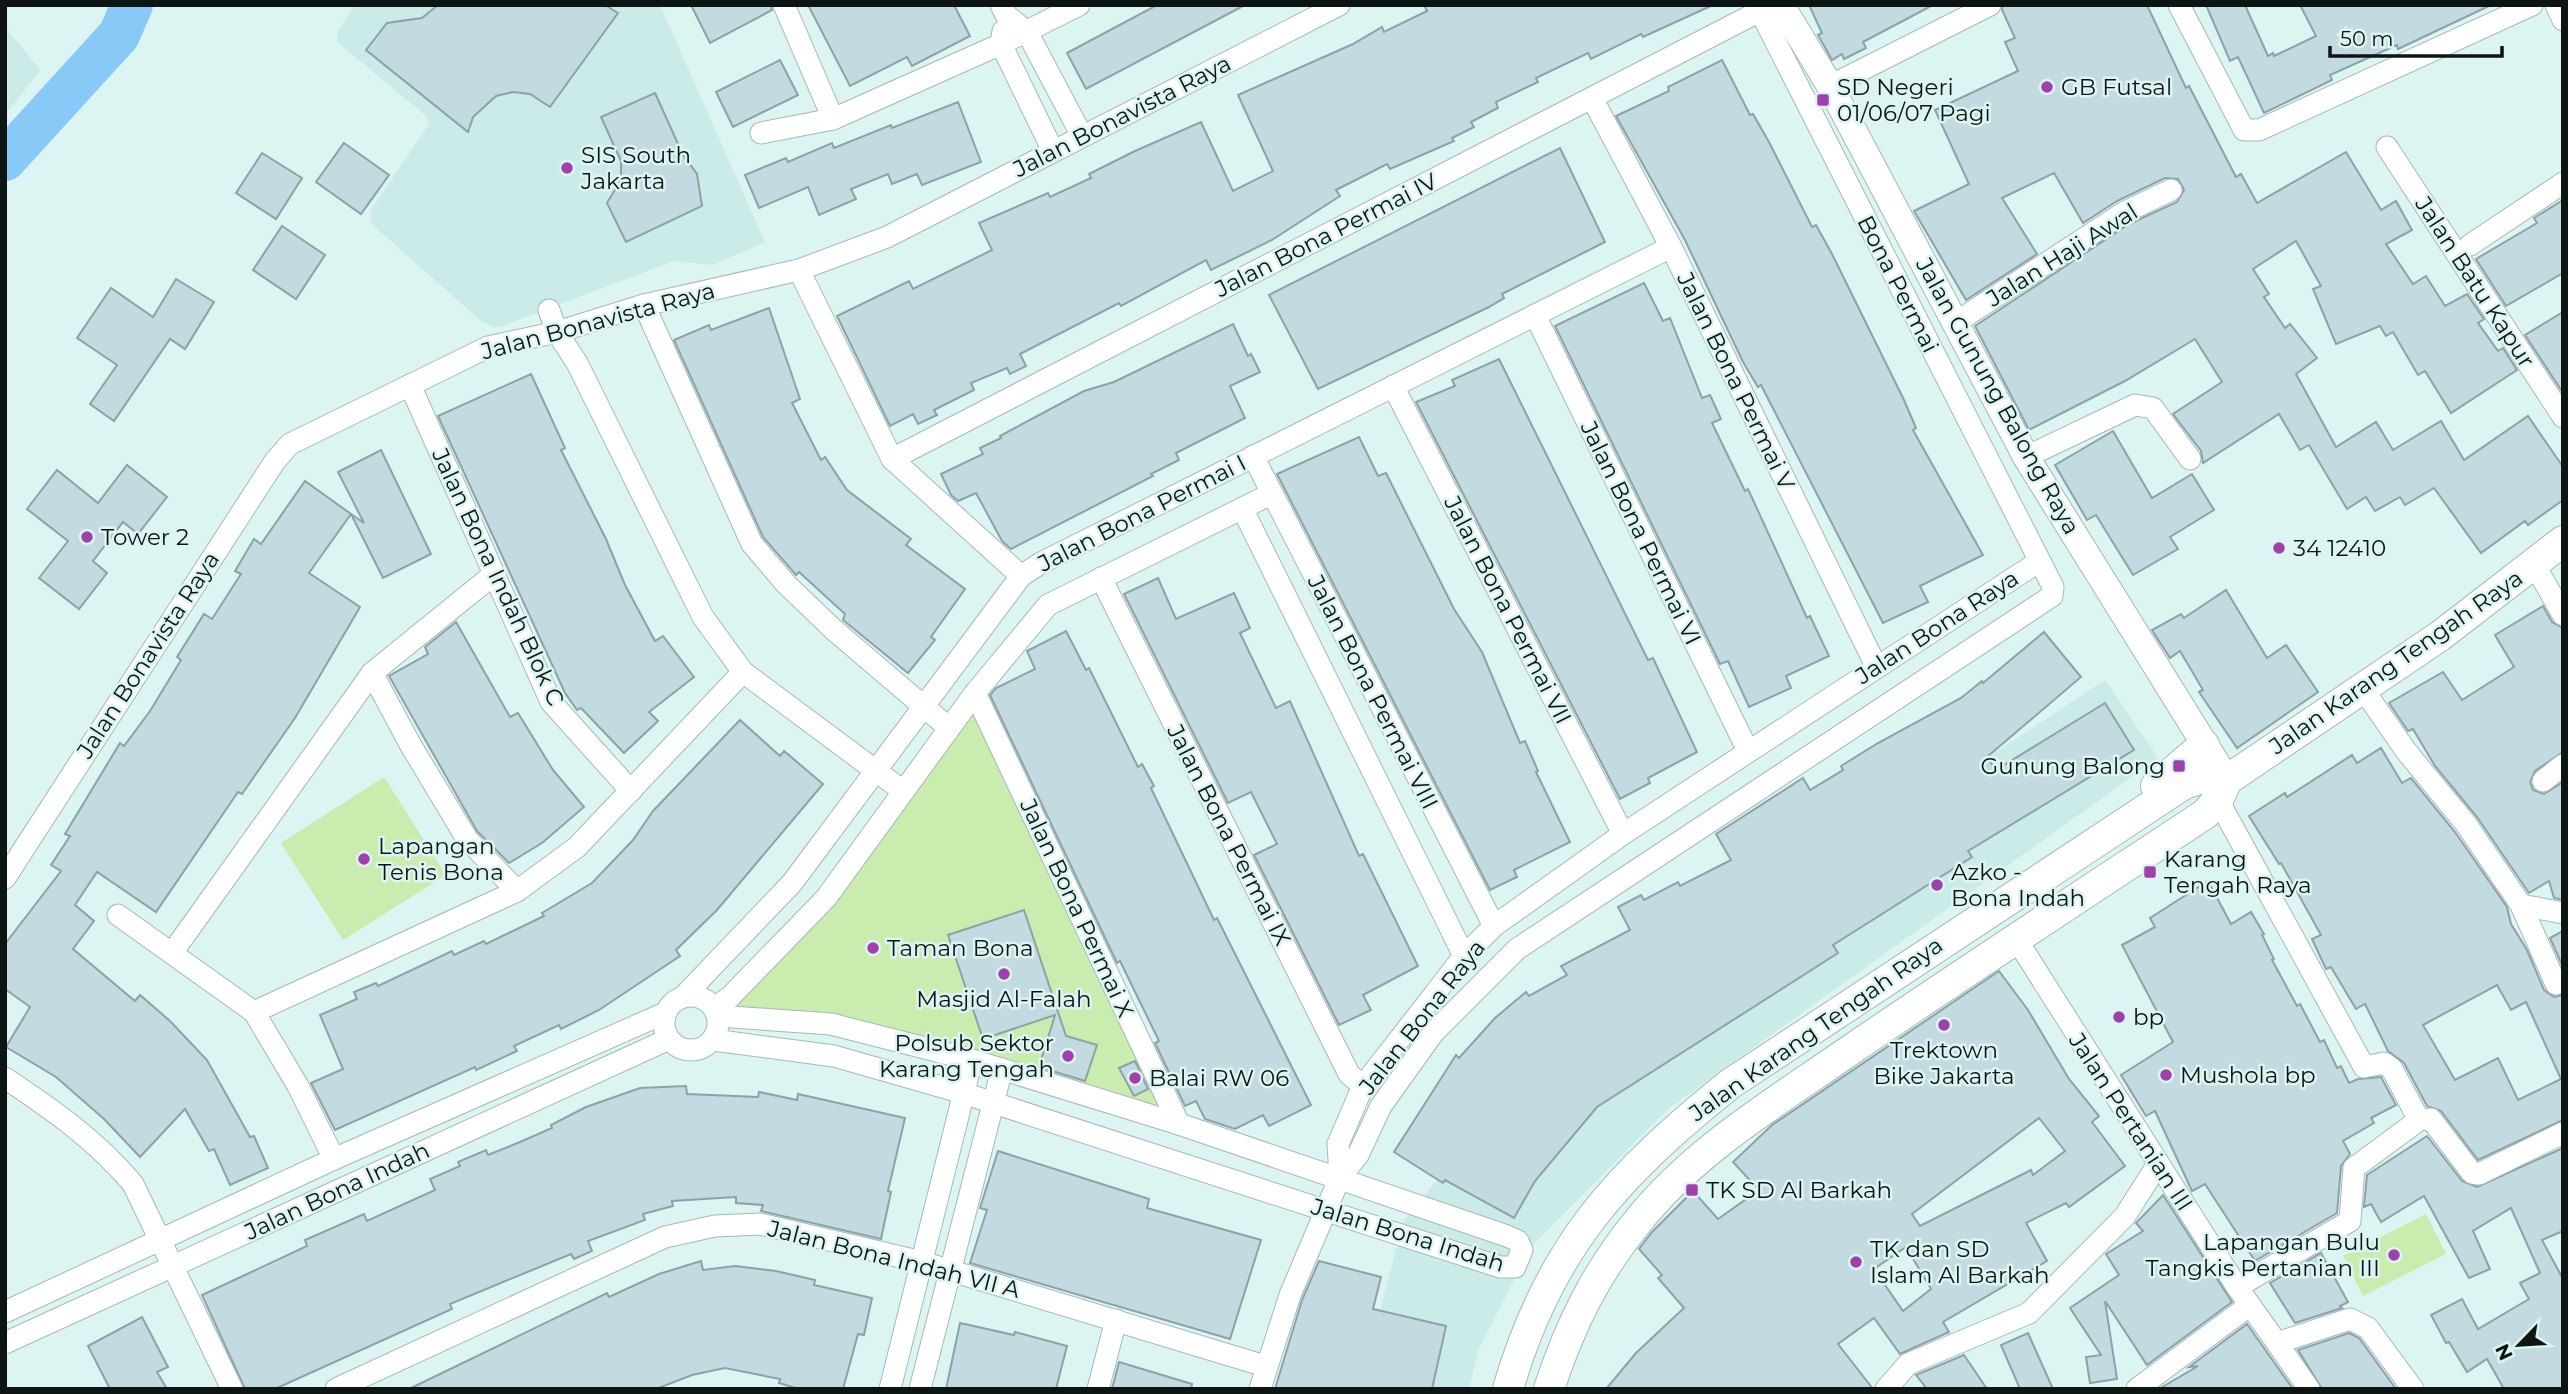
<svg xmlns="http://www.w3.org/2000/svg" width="2568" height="1394" font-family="Montserrat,sans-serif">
<rect width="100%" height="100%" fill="#ddf5f2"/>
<g fill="#caebe7">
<polygon points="355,5 660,5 765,242 713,265 674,261 502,326 493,327 481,321 375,227 371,221 371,210 429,124 425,115 337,42 338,31"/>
<polygon points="5,27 40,70 5,115"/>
<polygon points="2105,680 2158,758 1668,1109 1530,1248 1478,1351 1469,1389 1360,1389 1403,1222 1523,1073 1584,1023"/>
</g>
<g fill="#caecae">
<polygon points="973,710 1163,1109 833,1016 787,1010 728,1009"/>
<polygon points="384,777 446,875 343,940 281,843"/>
<polygon points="2426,1214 2446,1254 2363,1296 2343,1256"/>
</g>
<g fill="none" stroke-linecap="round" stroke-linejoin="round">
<polyline stroke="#88c9f8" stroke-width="42" points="5,160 119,35 132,5"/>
</g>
<g fill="#c3dae0" stroke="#8ca2a7" stroke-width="2" fill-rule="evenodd">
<polygon points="438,5 605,5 618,13 550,107 530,94 513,92 496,96 473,117 468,132 366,50 387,23 422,18"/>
<polygon points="691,5 771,5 772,10 710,43"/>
<polygon points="808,5 954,5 970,36 912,66 907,57 850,86"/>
<polygon points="1157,5 1245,5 1086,89 1067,53"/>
<polygon points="1424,5 1713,5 1643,37 1641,34 1591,59 1588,53 1536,78 1538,82 1496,102 1498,108 1471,122 1474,127 1452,138 1454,141 1390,169 1387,164 1336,190 1340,196 1272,240 1211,270 1206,260 1121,306 1119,303 1020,354 1026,366 1010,374 1007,368 971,383 974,390 934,410 937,415 918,424 913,414 890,426 837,316 909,281 913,289 992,250 979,223 1048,193 1050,197 1091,178 1089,174 1135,151 1201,122 1233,191 1273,171 1238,95 1353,44 1382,27 1384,32 1427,11"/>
<polygon points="1809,5 1933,5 1863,42 1866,48 1844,59 1842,54 1832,60 1818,35 1822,33"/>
<polygon points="2003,5 2147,5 2186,88 2189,86 2236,177 2241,174 2257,203 2346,152 2381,210 2396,201 2412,230 2386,244 2413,284 2426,276 2445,306 2467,294 2484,319 2478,323 2498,351 2503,348 2517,370 2451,413 2425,371 2418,375 2393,332 2386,336 2380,326 2336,344 2313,289 2321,286 2296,241 2253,269 2269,294 2264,297 2285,328 2290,324 2317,358 2296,374 2336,447 2376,422 2393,450 2441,421 2464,460 2528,416 2563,467 2563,500 2528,525 2525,521 2481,553 2434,488 2405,505 2400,497 2375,511 2366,497 2347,509 2309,445 2300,450 2279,414 2203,463 2201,451 2173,414 2222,382 2195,339 2125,381 2029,430 1975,326 2129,224 2177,202 2184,190 2178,179 2165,178 2117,201 2083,223 2054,173 2002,198 2037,254 1966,300 1914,211 1969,184 1935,110 2018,71 2005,42 2015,38 2002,10"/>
<polygon points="2206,5 2245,5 2268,56 2273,53 2274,56 2316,36 2300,5 2489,6 2398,49 2397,45 2330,75 2332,80 2264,113 2238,57 2230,61"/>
<polygon points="780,60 798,95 733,127 716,92"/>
<polygon points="1722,60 1750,115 1753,114 1769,142 1812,227 1816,225 1832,254 1904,400 1916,428 1913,430 1983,555 1920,586 1928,602 1883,623 1761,385 1758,387 1743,362 1685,240 1616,116 1669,91 1668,87"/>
<polygon points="655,93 683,155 697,174 702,206 626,242 607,203 621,180 621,161 601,117"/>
<polygon points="958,102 981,162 922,185 917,174 892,184 888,174 851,189 856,199 819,215 808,187 759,208 745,175 786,158 788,162 832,143 834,148 891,125 892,128"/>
<polygon points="344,143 389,175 361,214 316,182"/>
<polygon points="1560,148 1605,242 1502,294 1504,298 1489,307 1318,389 1269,295"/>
<polygon points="262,153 302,178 276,219 236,193"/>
<polygon points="2563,200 2563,273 2506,306 2476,259 2537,223 2534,218"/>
<polygon points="282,226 325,255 296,299 253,270"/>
<polygon points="176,279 214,302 185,349 170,339 114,421 90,404 117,365 77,338 111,288 153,317"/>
<polygon points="1644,283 1663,321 1670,318 1702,398 1710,395 1721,419 1712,423 1745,491 1748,489 1807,618 1810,616 1829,656 1786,676 1791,688 1749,707 1728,661 1720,664 1555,326"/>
<polygon points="769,308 800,399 792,403 821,460 825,457 847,490 911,539 906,545 965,589 931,637 935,640 908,673 843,620 845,614 799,572 796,575 763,537 674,340 709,325 711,330"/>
<polygon points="2563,312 2563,393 2525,335"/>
<polygon points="1233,324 1248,356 1251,354 1260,372 1230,386 1245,418 1176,453 1179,460 1151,474 1153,476 1011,549 1002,541 976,493 958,501 951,495 941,474 983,454 980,448 1001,438 1000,436 1084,391 1114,382"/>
<polygon points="1499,359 1648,660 1653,658 1697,752 1648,778 1650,783 1620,799 1416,402 1455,386 1452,380"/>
<polygon points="531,374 565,448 561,450 606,539 625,585 655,641 663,636 694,677 649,712 658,721 624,753 581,708 577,710 565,693 438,416"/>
<polygon points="2113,431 2152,498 2192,474 2214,510 2170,537 2178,549 2133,575 2096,515 2087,520 2055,465"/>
<polygon points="1359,437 1378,476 1386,473 1454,609 1482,652 1520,743 1525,741 1538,771 1536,772 1570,842 1514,870 1517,877 1490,890 1277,474"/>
<polygon points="381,450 431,554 383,578 351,514 364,523 338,472"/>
<polygon points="127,465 167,497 138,534 123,522 93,561 107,573 79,609 39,578 68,541 27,509 57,470 98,503"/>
<polygon points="305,481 351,514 309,573 360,607 295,718 242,794 238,792 156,912 97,872 75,905 94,921 73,949 135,1001 140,995 170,1021 207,1060 250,1137 254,1136 268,1168 230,1185 214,1149 209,1151 185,1109 140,1157 104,1119 56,1077 6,1047 30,1007 5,989 5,944 61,871 51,865 70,836 65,834 120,743 124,746 150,711 181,660 177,657 204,614 212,619 241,574 235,571 254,539 261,544"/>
<polygon points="1158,578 1176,619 1234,593 1250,628 1240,633 1276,708 1290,701 1359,856 1363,854 1418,966 1363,995 1371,1010 1339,1025 1254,855 1277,844 1251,792 1228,803 1124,594"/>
<polygon points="2226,590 2267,658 2286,645 2318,692 2237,748 2199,692 2203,690 2180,651 2170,658 2152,630 2181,614 2184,618"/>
<polygon points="2543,606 2552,622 2563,628 2563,752 2535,771 2530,782 2533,790 2544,794 2563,782 2563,900 2554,898 2549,881 2529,893 2477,817 2435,766 2413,729 2408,731 2389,703 2443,672 2462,700 2514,667 2495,635"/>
<polygon points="456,622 510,717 518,713 553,770 584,807 542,843 509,863 477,831 389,676 428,654 425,647"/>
<polygon points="1066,631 1086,670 1089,668 1138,767 1142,764 1154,786 1151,788 1214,920 1217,918 1311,1105 1269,1126 1263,1115 1235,1129 1205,1119 1196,1101 1185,1106 1155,1043 1159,1041 1120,961 1117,963 990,695 996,688 1035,669 1027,651"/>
<polygon points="2044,632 2081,677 1987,757 1996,770 2105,703 2134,750 1968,851 1972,857 1833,945 1838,953 1597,1107 1535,1181 1514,1218 1445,1180 1443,1183 1394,1152 1456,1055 1459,1058 1495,1018 1526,992 1529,996 1567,975 1561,966 1630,930 1618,907 1641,895 1644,900 1678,882 1680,886 1731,860 1716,834 1803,778 1810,790 1843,770 1841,766 1878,743 1961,698 1982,681 1983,683"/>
<polygon points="740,720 780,756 784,751 823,784 717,910 676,950 680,956 599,1010 561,1029 559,1025 514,1046 517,1051 476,1070 475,1067 335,1130 311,1083 343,1069 320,1015 357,999 354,992 376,983 378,986 452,951 454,955 484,941 486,944 544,916 542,913 592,883 633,840 653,811"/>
<path d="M2381,748L2402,783L2411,778L2455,832L2507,907L2511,924L2527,950L2544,990L2554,997L2563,995V1120L2478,1160L2441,1111L2427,1106L2404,1063L2388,1051L2365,1004L2356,1009L2331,967L2326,969L2312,939L2321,935L2281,863L2279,864L2249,816L2285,793L2287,797L2352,755L2357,763ZM2497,985L2511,1010L2526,1002L2561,1079L2518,1100L2498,1058L2455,1080L2423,1025Z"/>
<polygon points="2208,881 2231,924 2251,912 2264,934 2262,935 2274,959 2272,960 2297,1006 2300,1004 2320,1042 2324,1040 2337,1068 2341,1066 2349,1083 2358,1079 2381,1077 2396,1105 2371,1118 2374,1123 2343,1141 2350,1154 2341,1166 2337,1213 2255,1261 2205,1184 2192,1191 2155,1111 2146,1116 2121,1075 2173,1042 2122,945 2155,927 2150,918"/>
<polygon points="1024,910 1066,1036 1097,1045 1085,1081 1039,1067 1055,1015 983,1039 948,935"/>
<polygon points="2563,931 2563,967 2550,938"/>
<path d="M1999,971L2028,1010L2069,1079L2099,1116L2092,1122L2125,1166L2069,1207L2066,1203L2026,1223L2047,1261L1943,1322L1949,1332L1900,1354L1874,1318L1838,1344L1873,1389H1606L1636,1353L1684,1308L1658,1278L1662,1275L1639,1249L1652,1232L1693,1191L1718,1219L1759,1190L1733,1162L1772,1125ZM2039,1118L2065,1151L2033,1175L2031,1170L1920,1226L1912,1214ZM1906,1247L1931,1289L1903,1311L1874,1269Z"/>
<polygon points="1135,1061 1148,1089 1134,1096 1119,1068"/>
<polygon points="686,1086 687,1094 758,1097 759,1092 797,1100 798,1094 905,1118 888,1191 891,1192 881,1239 761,1211 763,1205 736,1203 736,1197 672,1201 673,1206 643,1214 645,1220 588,1241 592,1251 574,1259 571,1254 450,1304 452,1309 275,1389 245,1389 202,1295 307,1246 305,1240 364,1214 367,1221 435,1190 430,1179 460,1166 458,1162 486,1150 488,1155 520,1142 552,1128 551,1125 586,1107 640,1088"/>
<polygon points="2427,1136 2462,1181 2477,1187 2563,1148 2563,1231 2542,1240 2563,1279 2563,1389 2504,1389 2487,1359 2467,1372 2449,1342 2446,1343 2431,1315 2462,1299 2478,1329 2529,1299 2520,1283 2540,1273 2511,1208 2473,1231 2490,1269 2469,1278 2424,1196 2381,1222 2371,1204 2364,1207 2367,1175"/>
<polygon points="998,1151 1149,1199 1147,1208 1261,1240 1230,1339 970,1263 987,1210 980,1208"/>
<polygon points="2163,1195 2232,1302 2147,1365 2105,1301 2117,1379 2090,1383 2086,1357 2101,1355 2070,1308 2119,1275 2106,1254 2143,1231 2136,1223"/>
<polygon points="2321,1253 2348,1302 2340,1306 2342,1308 2295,1323 2270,1283"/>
<polygon points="701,1261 703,1270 735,1266 776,1271 815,1280 814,1285 872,1298 864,1335 858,1334 843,1389 799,1389 779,1383 780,1379 725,1368 692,1375 656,1389 409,1389 607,1293 609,1297 659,1274"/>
<polygon points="1319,1261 1381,1277 1373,1309 1446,1326 1432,1389 1275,1389 1302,1300"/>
<polygon points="142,1317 168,1367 157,1372 167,1389 110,1389 88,1346"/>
<polygon points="960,1323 1014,1335 1015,1332 1067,1346 1056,1389 946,1389"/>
<polygon points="2247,1324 2293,1389 2159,1389 2198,1366 2189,1367"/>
<polygon points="2028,1333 2053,1389 2020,1389 2001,1345"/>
<polygon points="2349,1333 2359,1338 2396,1389 2322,1389 2298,1350"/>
<polygon points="1964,1355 1987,1389 1927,1389 1916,1375"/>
<polygon points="1119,1362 1192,1384 1191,1389 1112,1389"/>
</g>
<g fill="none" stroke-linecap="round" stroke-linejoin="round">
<g stroke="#a3bab6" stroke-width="23">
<g id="minor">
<polyline points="784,5 833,119"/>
<polyline points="1001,5 1006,15 1027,32 1082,136"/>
<polyline points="2179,5 2244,130 2259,130 2532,5"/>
<polyline points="2556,5 2563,20"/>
<polyline points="1003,31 1001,44 1053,151"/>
<polyline points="1830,86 1990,5"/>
<polyline points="1592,98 1671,247 1876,666"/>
<polyline points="761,133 833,119 1001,44 1079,5"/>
<polyline points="2387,147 2563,417"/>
<polyline points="2470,245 2563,183"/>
<polyline points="799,270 892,459 1021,576"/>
<polyline points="644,305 752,544 786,584 834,630 949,728"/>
<polyline points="549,310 557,332 577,363 703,617 743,672 903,791"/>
<polyline points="1535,315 1748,751"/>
<polyline points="1955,323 2123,213 2171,190"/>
<polyline points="410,385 551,702 631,791"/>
<polyline points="1393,386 1623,834"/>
<polyline points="1253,456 1494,926"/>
<polyline points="2026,457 2135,405 2153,408 2190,459"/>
<polyline points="892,459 1760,11"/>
<polyline points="1242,508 1464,956"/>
<polyline points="2534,564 2563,615"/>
<polyline points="1101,578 1349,1074 1363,1086"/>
<polyline points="372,673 410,744 467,839 517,891"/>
<polyline points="2363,689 2406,751 2466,824 2521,905 2556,984"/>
<polyline points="975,693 1179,1124"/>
<polyline points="2543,781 2563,765"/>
<polyline points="2218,800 2364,1067 2384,1063 2392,1069 2419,1120"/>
<polyline points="5,878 275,461 290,444 488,347 557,332 644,305 799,270 887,237 1339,5"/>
<polyline points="2521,905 2563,913"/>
<polyline points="118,915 254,1012 298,1086 334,1159"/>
<polyline points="2015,937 2237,1287 2277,1343 2350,1319 2368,1328 2413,1389"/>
<polyline points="172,953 372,673 493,575"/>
<circle cx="691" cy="1023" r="27"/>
<polyline points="684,996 792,883 1021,576 1041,563 1671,247"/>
<polyline points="714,1008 730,997 826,898 975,693 1048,605 1271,494"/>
<polyline points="254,1012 517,891 577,847 743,672"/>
<polyline points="713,1040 834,1056 963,1093 1500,1267 1515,1267 1522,1250 1518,1241 1507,1236 1179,1124 972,1060 831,1024 718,1016"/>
<path d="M5,1078C53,1110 96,1140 133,1184L232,1389"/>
<polyline points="1340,1177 1338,1144 1363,1086 1464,956 1494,926 1623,834 2038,562"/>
<polyline points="2237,1287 2350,1221 2354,1168 2419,1120 2431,1119 2472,1173 2479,1174 2563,1133"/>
<polyline points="5,1312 334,1159 665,1013"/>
<polyline points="5,1343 669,1039"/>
<polyline points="2277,1343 2309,1389"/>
<polyline points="336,1389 665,1237 715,1226 760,1224 922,1262 1265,1366"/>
<polyline points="890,1389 972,1060"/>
<polyline points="920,1389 1002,1069"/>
<polyline points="1098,1389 1116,1320"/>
<polyline points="1260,1389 1290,1295 1340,1177 1358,1155 1381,1106 1434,1032 1517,949 2052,596 2053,587 1757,5"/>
<polyline points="1886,1389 1908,1364 2029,1313 2125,1216 2158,1164"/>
<polyline points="2137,1389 2250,1305"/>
</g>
</g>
<g stroke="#a3bab6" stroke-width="28">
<polyline id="tertiary" points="1781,5 1830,86 2026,457 2227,780"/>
</g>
<g stroke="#a3bab6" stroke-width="32">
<g id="secondary">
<polyline points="2156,786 2204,745"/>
<path d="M1508,1389C1549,1247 1618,1174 1730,1084L2184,784L2200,779L2227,780"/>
<path d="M1549,1389C1570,1325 1595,1274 1638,1221C1695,1150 1777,1101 1852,1049C1969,969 2087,892 2205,814L2218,800L2227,780L2440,636L2563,541"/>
</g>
</g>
<use href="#minor" stroke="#fff" stroke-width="21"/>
<use href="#tertiary" stroke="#fff" stroke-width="26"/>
<use href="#secondary" stroke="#fff" stroke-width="30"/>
</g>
<g fill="#9f41ab" stroke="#ddf5f2" stroke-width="2.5">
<circle cx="2047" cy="87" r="7"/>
<rect x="1816" y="93" width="14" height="14" rx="3.5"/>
<circle cx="567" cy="168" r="7"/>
<circle cx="87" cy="537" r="7"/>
<circle cx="2279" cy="548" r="7"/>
<rect x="2172" y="759" width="14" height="14" rx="3.5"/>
<circle cx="364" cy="859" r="7"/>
<rect x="2143" y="865" width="14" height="14" rx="3.5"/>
<circle cx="1937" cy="885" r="7"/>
<circle cx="873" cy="948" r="7"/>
<circle cx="1004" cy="974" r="7"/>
<circle cx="2119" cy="1017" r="7"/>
<circle cx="1944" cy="1025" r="7"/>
<circle cx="1068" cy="1056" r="7"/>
<circle cx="2166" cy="1075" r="7"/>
<circle cx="1135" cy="1078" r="7"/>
<rect x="1685" y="1183" width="14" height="14" rx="3.5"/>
<circle cx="2394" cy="1255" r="7"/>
<circle cx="1856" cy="1262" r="7"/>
</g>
<g text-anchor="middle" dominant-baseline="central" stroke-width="5" stroke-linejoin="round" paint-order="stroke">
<g font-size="23" fill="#0d1514" stroke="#ddf5f2" text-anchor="start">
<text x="1837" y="87">SD Negeri<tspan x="1837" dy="26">01/06/07 Pagi</tspan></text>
<text x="2061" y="87">GB Futsal</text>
<text x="581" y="155">SIS South<tspan x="581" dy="26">Jakarta</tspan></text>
<text x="101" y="537">Tower 2</text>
<text x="2293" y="548">34 12410</text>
<text x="2165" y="766" text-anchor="end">Gunung Balong</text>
<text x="378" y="846">Lapangan<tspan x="378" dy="26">Tenis Bona</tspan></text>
<text x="2164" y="859">Karang<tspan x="2164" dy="26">Tengah Raya</tspan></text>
<text x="1951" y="872">Azko -<tspan x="1951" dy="26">Bona Indah</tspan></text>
<text x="887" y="948">Taman Bona</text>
<text x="1004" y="999" text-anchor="middle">Masjid Al-Falah</text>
<text x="2133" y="1017">bp</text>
<text x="1054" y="1043" text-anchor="end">Polsub Sektor<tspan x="1054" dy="26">Karang Tengah</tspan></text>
<text x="1944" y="1050" text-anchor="middle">Trektown<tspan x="1944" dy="26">Bike Jakarta</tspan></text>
<text x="2180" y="1075">Mushola bp</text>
<text x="1149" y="1078">Balai RW 06</text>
<text x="1706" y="1190">TK SD Al Barkah</text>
<text x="2380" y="1242" text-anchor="end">Lapangan Bulu<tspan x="2380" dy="26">Tangkis Pertanian III</tspan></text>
<text x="1870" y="1249">TK dan SD<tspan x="1870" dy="26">Islam Al Barkah</tspan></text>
</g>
<g font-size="23" fill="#0d1514" stroke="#ddf5f2">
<text transform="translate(1122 116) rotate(-27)">Jalan Bonavista Raya</text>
<text transform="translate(1326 235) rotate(-27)">Jalan Bona Permai IV</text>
<text transform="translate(2062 255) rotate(-32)">Jalan Haji Awal</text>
<text transform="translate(2475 282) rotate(57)">Jalan Batu Kapur</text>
<text transform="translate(1898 284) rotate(63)">Bona Permai</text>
<text transform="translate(598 321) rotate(-15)">Jalan Bonavista Raya</text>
<text transform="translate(1736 381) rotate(64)">Jalan Bona Permai V</text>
<text transform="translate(1998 396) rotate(61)">Jalan Gunung Balong Raya</text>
<text transform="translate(1142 513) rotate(-27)">Jalan Bona Permai I</text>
<text transform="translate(1641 533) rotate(64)">Jalan Bona Permai VI</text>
<text transform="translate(498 577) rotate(65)">Jalan Bona Indah Blok C</text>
<text transform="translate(1508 610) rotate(63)">Jalan Bona Permai VII</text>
<text transform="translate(1937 627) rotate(-33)">Jalan Bona Raya</text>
<text transform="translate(148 655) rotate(-57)">Jalan Bonavista Raya</text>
<text transform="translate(2396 662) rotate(-35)">Jalan Karang Tengah Raya</text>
<text transform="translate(1373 692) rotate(63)">Jalan Bona Permai VIII</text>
<text transform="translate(1229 835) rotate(63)">Jalan Bona Permai IX</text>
<text transform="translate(1077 908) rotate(65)">Jalan Bona Permai X</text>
<text transform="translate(1422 1017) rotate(-52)">Jalan Bona Raya</text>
<text transform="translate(1816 1029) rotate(-35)">Jalan Karang Tengah Raya</text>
<text transform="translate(2131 1122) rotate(57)">Jalan Pertanian III</text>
<text transform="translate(337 1191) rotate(-25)">Jalan Bona Indah</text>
<text transform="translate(1408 1235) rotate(17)">Jalan Bona Indah</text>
<text transform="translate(894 1259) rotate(14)">Jalan Bona Indah VII A</text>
</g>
</g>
<rect width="2568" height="1394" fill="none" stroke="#0d1514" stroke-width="14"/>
<g transform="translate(2519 1345) rotate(245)" stroke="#ddf5f2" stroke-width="5" paint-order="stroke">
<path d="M0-5L12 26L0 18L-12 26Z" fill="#0d1514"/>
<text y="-10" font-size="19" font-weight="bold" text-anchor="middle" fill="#0d1514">N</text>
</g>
<path d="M2330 46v10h172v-10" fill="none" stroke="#0d1514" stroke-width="3.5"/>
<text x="2340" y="46" font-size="21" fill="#0d1514" stroke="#ddf5f2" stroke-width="5" paint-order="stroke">50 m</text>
</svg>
